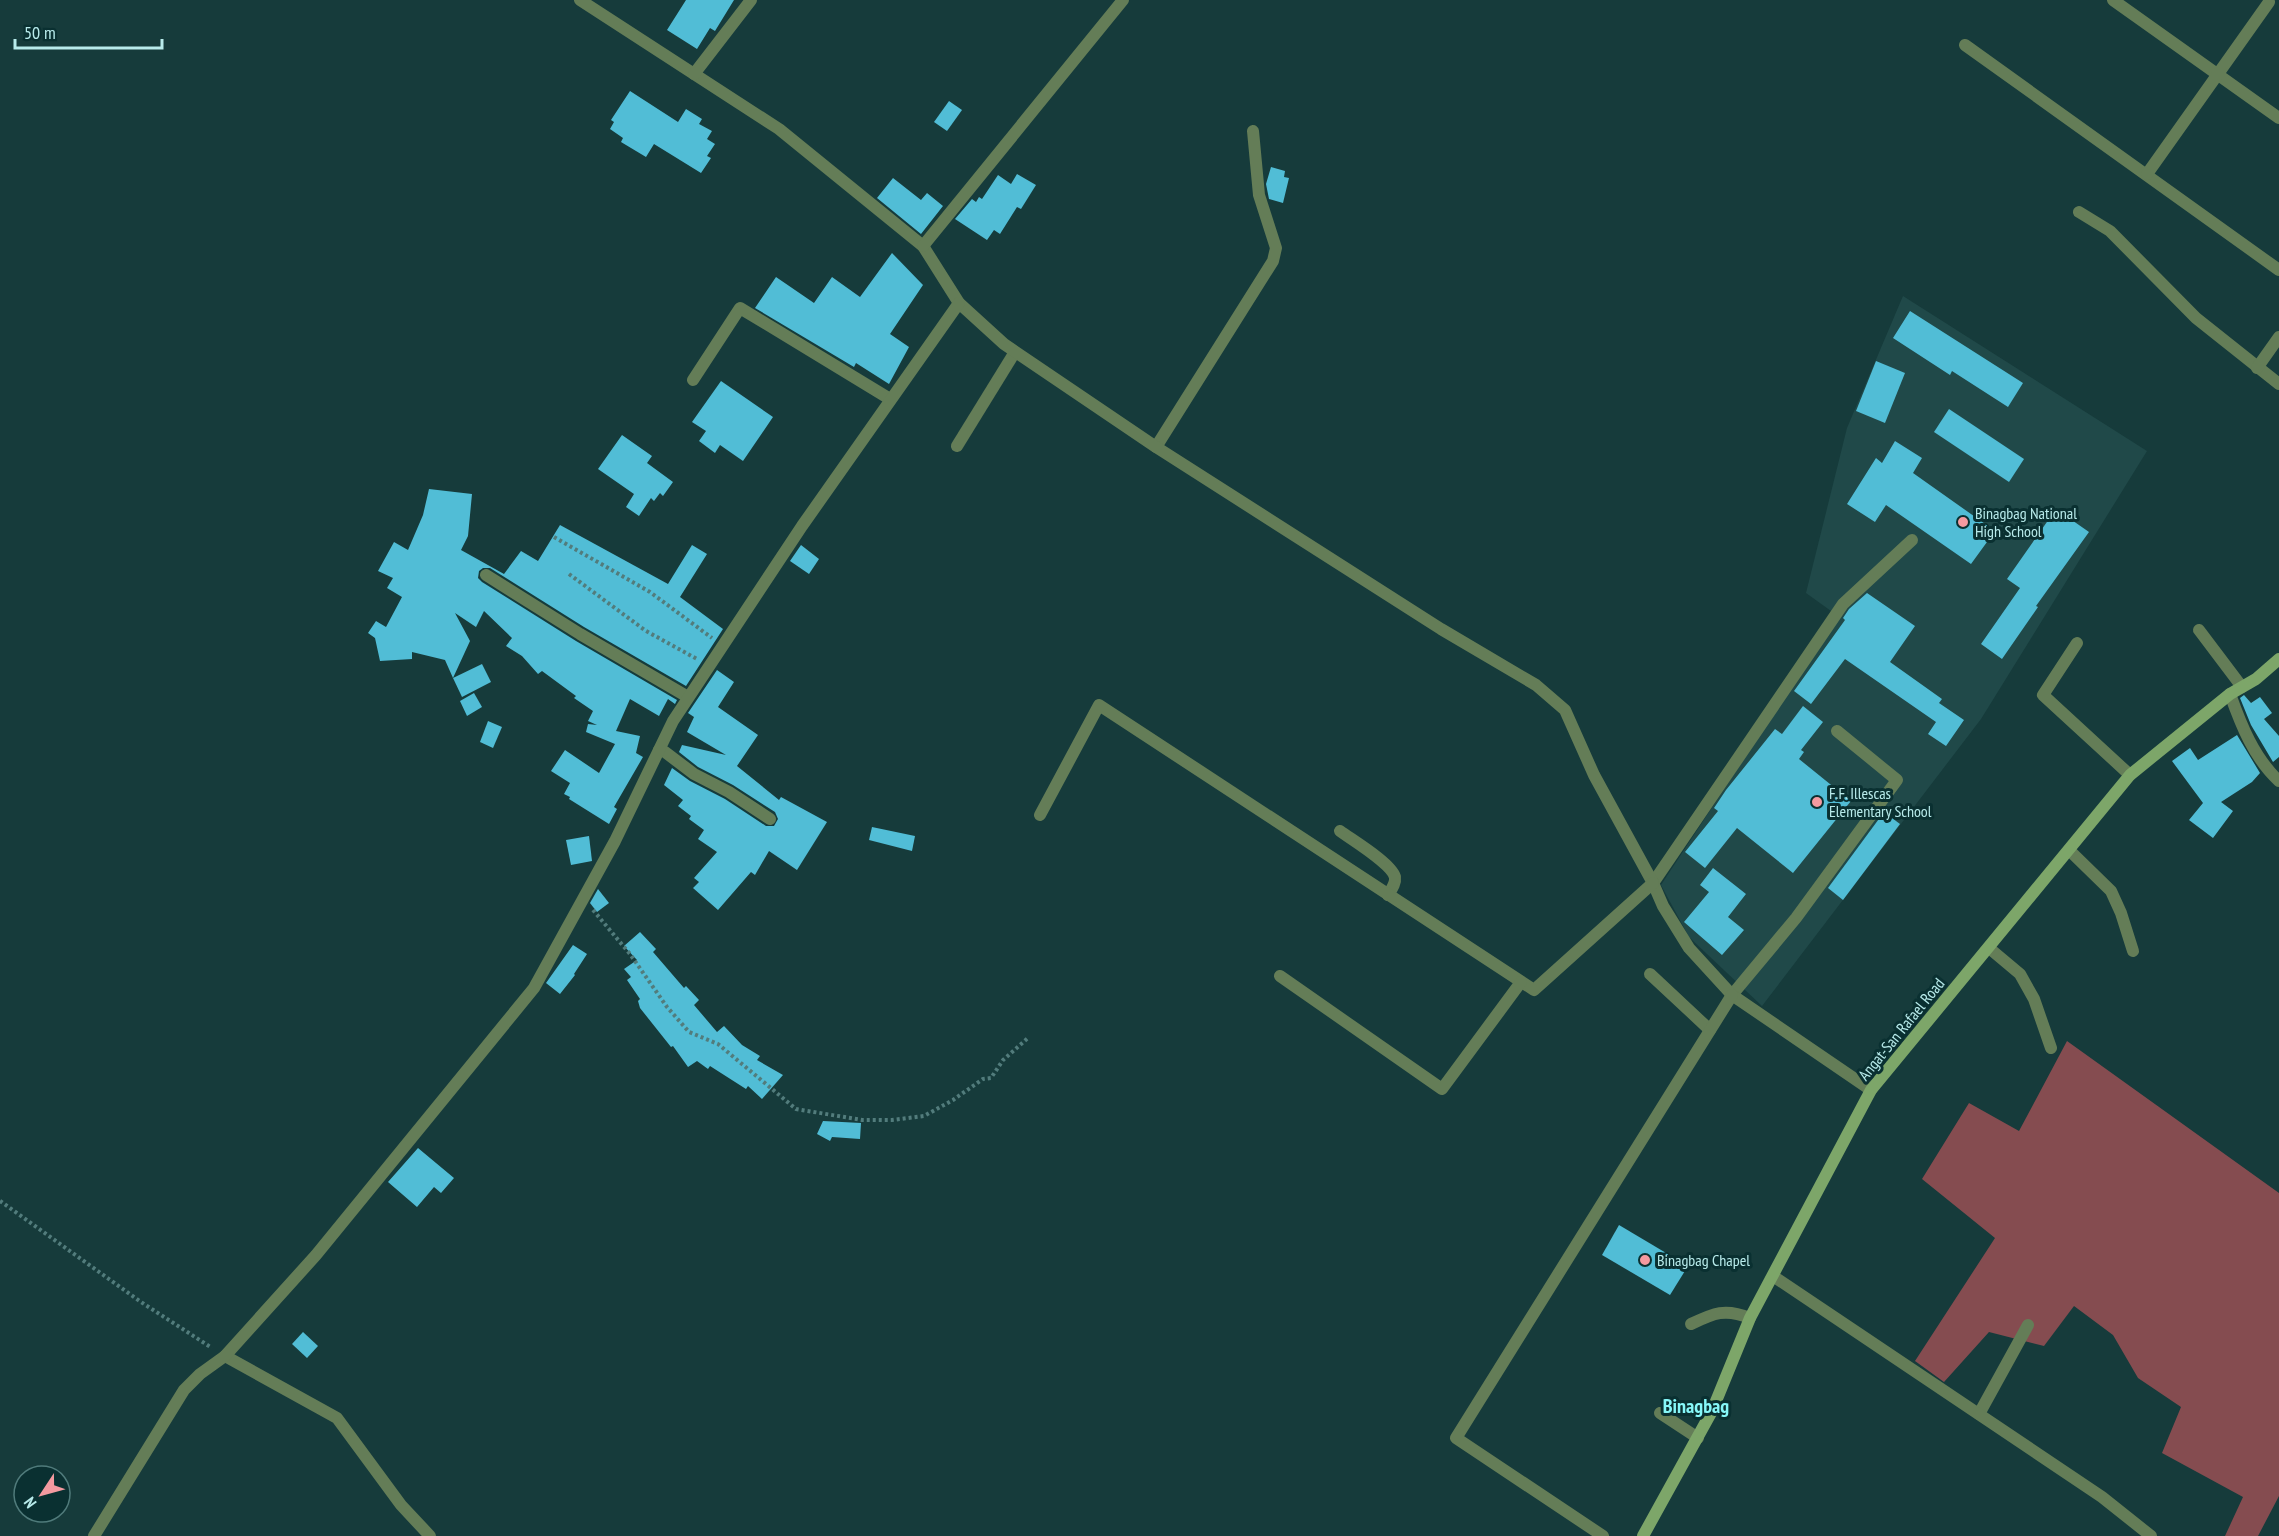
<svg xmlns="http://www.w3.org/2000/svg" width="2279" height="1536" font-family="'PT Sans Narrow',sans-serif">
<rect width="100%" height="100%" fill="#163b3b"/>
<polygon fill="#204949" points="1903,296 2147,451 1981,719 1762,1006 1689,937 1661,885 1838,616 1806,593 1847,428"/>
<polygon fill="#854c50" points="2067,1041 2279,1193 2279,1496 2258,1536 2225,1536 2243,1497 2162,1453 2181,1407 2138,1378 2113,1335 2074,1306 2044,1346 1989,1332 1944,1382 1915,1361 1995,1238 1922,1179 1969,1103 2019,1131"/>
<g fill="#51bdd6">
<polygon points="686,0 734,0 715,31 710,28 697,49 667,30"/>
<polygon points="630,91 678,122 686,109 702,119 699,124 712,131 707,139 715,144 707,156 711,158 701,173 654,144 646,157 621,142 623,138 610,129 614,122 611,120"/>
<polygon points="949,101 962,110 947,131 934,122"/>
<polygon points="1271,167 1285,171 1284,177 1289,178 1283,203 1269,199 1266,184"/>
<polygon points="1017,174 1036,185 1021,209 1017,207 1000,234 994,230 987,240 955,219 972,199 976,202 979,197 982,199 998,175 1011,184"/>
<polygon points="893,178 921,200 927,193 943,206 921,234 877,198"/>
<polygon points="892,253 923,285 890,334 909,347 889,384 856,363 854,367 755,308 776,277 814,303 832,277 860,297"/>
<polygon points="1910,311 2023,383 2008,407 1952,371 1950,375 1893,338"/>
<polygon points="1876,361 1905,373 1885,423 1856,411"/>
<polygon points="721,381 773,417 743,461 720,445 715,453 699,441 706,431 692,422"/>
<polygon points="1949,409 2024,459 2009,482 1934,432"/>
<polygon points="622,435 652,456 647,463 673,482 663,496 660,493 654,501 651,498 639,516 626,507 634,494 598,469"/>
<polygon points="1895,441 1922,458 1913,473 1995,531 1971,564 1886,505 1875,522 1847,504 1876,458 1882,463"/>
<polygon points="429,489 472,494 468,536 461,550 504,574 521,551 538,561 560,525 668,584 692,545 707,554 680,597 723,629 686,686 584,627 490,568 483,568 479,571 478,578 482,582 576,641 677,700 675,704 668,699 659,716 630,699 616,731 640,736 636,753 643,757 614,807 617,809 609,824 569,799 570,797 564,794 570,783 551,771 565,750 599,773 615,744 586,732 588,724 597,725 588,721 593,711 574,698 576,696 542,671 538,674 522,656 506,646 512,638 484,611 476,627 455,613 470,641 453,678 445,660 412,652 412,659 380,661 375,638 368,633 376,621 386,627 402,597 387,588 393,578 378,571 394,542 408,550 423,515"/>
<polygon points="2056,509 2089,532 2036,606 2038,607 2002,659 1981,644 2020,588 2007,579"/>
<polygon points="801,545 819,559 809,574 790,561"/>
<polygon points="1867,593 1915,626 1890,662 1942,699 1939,703 1964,720 1946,746 1928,734 1936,722 1845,659 1811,704 1794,691 1845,620 1843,618 1849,609"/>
<polygon points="482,664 491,682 462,697 453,678"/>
<polygon points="717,670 734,682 718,707 758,735 737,766 779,800 781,797 827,822 797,870 769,851 755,875 751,872 718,910 693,888 699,882 694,878 717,852 698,839 704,830 689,819 691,816 678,806 683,800 664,785 672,768 690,781 725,799 766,826 774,826 778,819 775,812 733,785 698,767 679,752 682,745 726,755 687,732 694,717 688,713"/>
<polygon points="474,693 482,707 467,716 460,701"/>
<polygon points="2244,695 2251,703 2260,697 2272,713 2264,719 2279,736 2279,757 2273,762 2251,725 2240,698"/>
<polygon points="1803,706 1823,722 1801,750 1804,752 1799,759 1851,801 1793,873 1737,828 1705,868 1685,852 1718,811 1714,808 1726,790 1775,729 1782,734"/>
<polygon points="488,721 502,727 493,748 480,742"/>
<polygon points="2237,735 2260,773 2252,782 2221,802 2233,811 2213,838 2189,820 2203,803 2172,761 2190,748 2198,760"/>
<polygon points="1884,812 1900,824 1843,900 1828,888"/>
<polygon points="872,827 915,836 912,851 869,840"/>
<polygon points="589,836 592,861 571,865 566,840"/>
<polygon points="1713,868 1746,894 1728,917 1744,930 1722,955 1684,922 1709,892 1700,885"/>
<polygon points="598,889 609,903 597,912 590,903"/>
<polygon points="640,932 656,949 653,952 684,988 686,986 699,1000 694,1005 717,1032 724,1026 742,1045 760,1056 757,1060 783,1075 762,1099 748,1086 746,1089 710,1066 708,1069 697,1061 688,1067 673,1046 671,1047 640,1008 638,1001 640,999 627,980 631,977 624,969 637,960 624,946"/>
<polygon points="573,945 587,954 574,974 575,975 560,994 546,983"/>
<polygon points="823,1121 861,1123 860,1139 832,1137 830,1141 817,1134"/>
<polygon points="418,1148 454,1178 441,1193 434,1187 417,1207 388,1182"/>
<polygon points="1619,1225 1688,1266 1670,1295 1602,1255"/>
<polygon points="303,1332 318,1346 307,1358 292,1344"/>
</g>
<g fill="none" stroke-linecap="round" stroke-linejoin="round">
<g stroke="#527c7c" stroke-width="4" stroke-dasharray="3 3" stroke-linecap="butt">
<polyline points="554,537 650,592 712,638"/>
<polyline points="569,574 646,631 697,659"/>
<polyline points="593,910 630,954 667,1007 689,1032 718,1044 796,1109 862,1120 892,1120 924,1116 953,1100 983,1079 991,1078 1003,1060 1028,1038"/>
<polyline points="0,1201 141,1302 212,1348"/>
</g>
<g stroke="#647d57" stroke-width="12">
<polyline points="693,380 740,308 890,399"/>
<polyline points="957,446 1015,352"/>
<polyline points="1156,447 1273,261 1276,248 1259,195 1253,131"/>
<polyline points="2199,630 2242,687"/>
<path d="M1340,831C1352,840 1391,863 1395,877C1396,884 1391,890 1388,895"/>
<polyline points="2069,850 2111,891 2121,913 2133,951"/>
<polyline points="1653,883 1843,604 1912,540"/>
<polyline points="1989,948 2020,974 2034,999 2051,1048"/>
<polyline points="1650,974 1710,1030"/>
<polyline points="1732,995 1796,918 1897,780 1837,731"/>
<path d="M1691,1324C1714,1313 1725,1308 1750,1318"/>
<polyline points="1660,1413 1698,1438"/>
<polyline points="1979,1414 2028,1325"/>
</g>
<g stroke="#647d57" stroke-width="12">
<polyline points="580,0 779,129 923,246 959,303 1004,344 1156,447 1441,629 1536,685 1565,710 1594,775 1653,883 1663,906 1689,948 1732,995 1871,1090"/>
<polyline points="2113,0 2279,118"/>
<polyline points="1965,45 2279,270"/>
<polyline points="694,74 751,0"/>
<polyline points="2147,174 2269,2"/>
<polyline points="2079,212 2110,231 2196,318 2279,384"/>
<polyline points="923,246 1123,0"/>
<polyline points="2257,368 2279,337"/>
<polyline points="486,575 580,634 688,697"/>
<polyline points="2077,643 2043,695 2130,775"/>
<path d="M2230,694C2241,725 2254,758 2279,781"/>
<polyline points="659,750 665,752 694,774 729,792 770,819"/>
<polyline points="1040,815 1099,705 1534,990 1653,883"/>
<polyline points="1280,976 1442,1089 1521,982"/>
<polyline points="1773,1276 2102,1497 2151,1536"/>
<polyline points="225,1356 337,1418 401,1505 430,1536"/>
<polyline points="94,1536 184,1390 200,1374 225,1356 316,1255 534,988 615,841 673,721 802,526 959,303"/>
<polyline points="1603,1536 1456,1438 1732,995"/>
</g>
<polyline stroke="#7da669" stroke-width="12" points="1643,1536 1712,1411 1750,1318 1871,1090 2130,775 2230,694 2256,679 2279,659"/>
</g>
<g fill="#f49aa0" stroke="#0a3031" stroke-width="2">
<circle cx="1963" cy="522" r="6"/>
<circle cx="1817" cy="802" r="6"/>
<circle cx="1645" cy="1260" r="6"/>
</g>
<g text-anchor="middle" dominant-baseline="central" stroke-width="6" stroke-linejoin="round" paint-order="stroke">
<g font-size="16" fill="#b8ebeb" stroke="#0a3031" text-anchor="start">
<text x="1975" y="513">Binagbag National<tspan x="1975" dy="18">High School</tspan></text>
<text x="1829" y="793">F.F. Illescas<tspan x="1829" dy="18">Elementary School</tspan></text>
<text x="1657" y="1260">Binagbag Chapel</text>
</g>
<g font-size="16" fill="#b8ebeb" stroke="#0a3031">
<text transform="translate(1901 1029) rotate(-51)">Angat-San Rafael Road</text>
</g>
<g font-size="20" font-weight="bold" fill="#86f7f8" stroke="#0a3031">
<text x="1696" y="1406">Binagbag</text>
</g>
</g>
<g transform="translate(42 1494) rotate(234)"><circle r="28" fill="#0a3031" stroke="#507b7b" stroke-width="1.5"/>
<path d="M0-4.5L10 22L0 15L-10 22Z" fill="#f49aa0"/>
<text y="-9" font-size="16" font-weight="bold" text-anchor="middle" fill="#b8ebeb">N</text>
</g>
<path d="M15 39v9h147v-9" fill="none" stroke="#b8ebeb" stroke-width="3"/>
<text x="24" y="39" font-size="18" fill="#b8ebeb" stroke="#0a3031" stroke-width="4.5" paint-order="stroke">50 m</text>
</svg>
